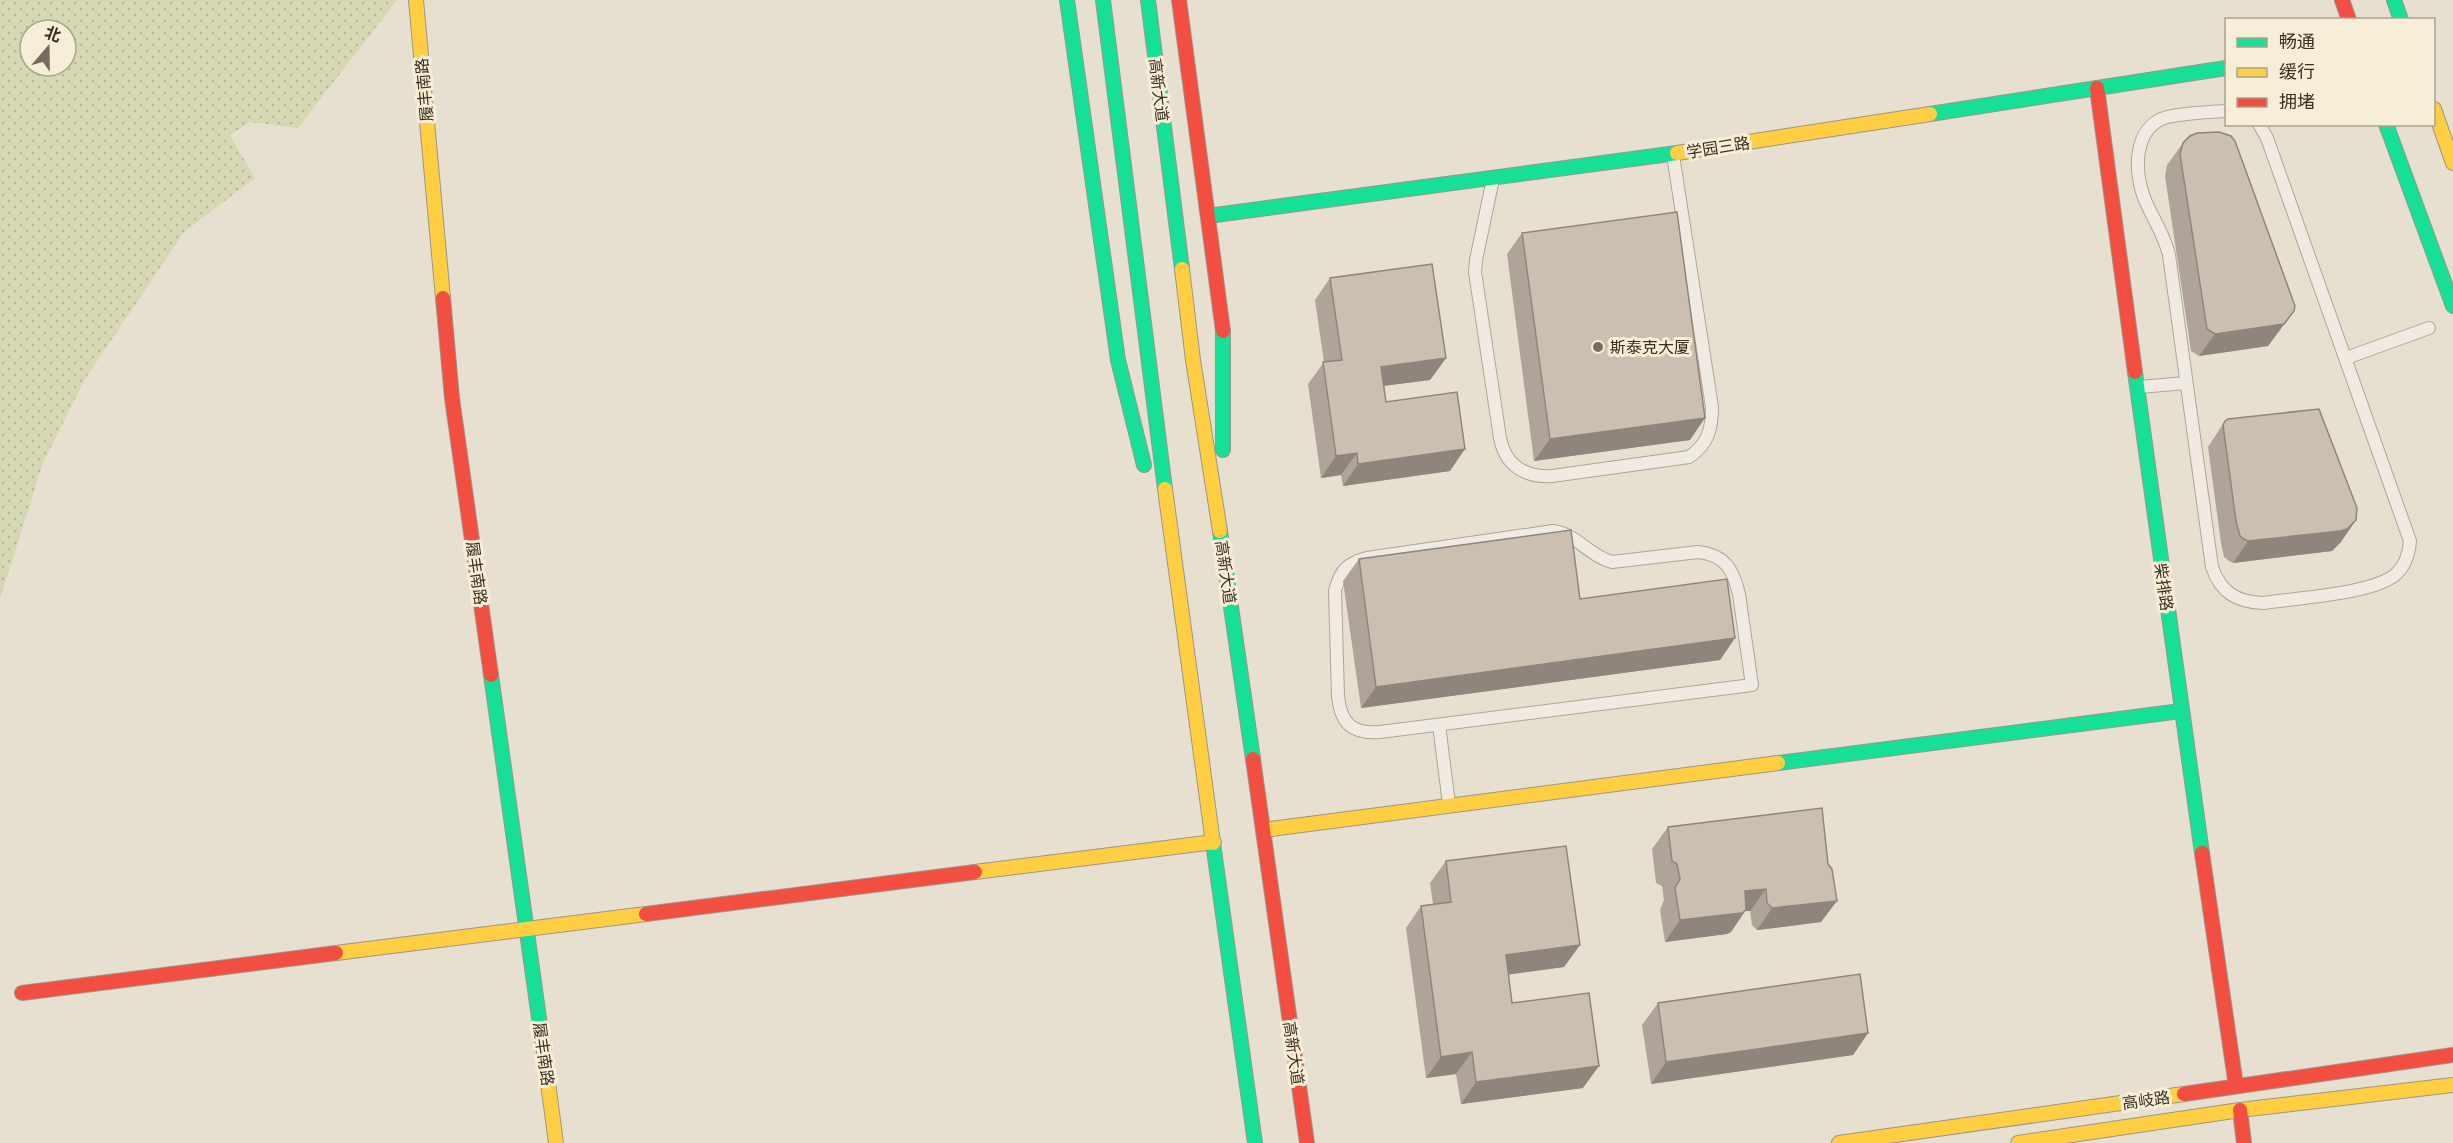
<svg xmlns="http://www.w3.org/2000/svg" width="2453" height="1143" font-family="'IBM Plex Serif','Noto Sans SC',serif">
<defs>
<pattern id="park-dots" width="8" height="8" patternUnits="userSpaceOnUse" patternTransform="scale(1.5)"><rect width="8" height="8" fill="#d6d7b3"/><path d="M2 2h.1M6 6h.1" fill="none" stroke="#b9b99a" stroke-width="1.8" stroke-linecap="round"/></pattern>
</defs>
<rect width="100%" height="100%" fill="#e7e0d1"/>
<path fill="url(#park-dots)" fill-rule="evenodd" d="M0,0H397L298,128L250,122L230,135L255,178L184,232L85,379L43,463L0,599ZM30,30H66V66H30Z"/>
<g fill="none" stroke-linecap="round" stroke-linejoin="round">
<g stroke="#ada599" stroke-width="14">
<g id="lane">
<path d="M2226,111C2208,112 2185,113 2167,117C2132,127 2134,174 2145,200C2153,219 2164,234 2169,255L2212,567C2221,593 2237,602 2263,603C2295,598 2374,594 2396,574C2405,566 2409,553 2410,541L2267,138L2259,124"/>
<path d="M1493,179L1476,260L1475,272L1500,438C1505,465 1525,478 1552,476L1689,457C1708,444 1712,429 1712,407L1673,155"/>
<polyline points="2346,358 2429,328"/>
<polyline points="2139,387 2186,383"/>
<path d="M1553,531C1577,534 1589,556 1612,562L1698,552C1725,555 1733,569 1739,594L1752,685L1380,732C1352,734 1341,724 1338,696L1335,591C1340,571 1347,563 1367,558Z"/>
<polyline points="1439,725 1449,804"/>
</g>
</g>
<g stroke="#9c958a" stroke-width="16">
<g id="fast">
<polyline points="1067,0 1118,360 1144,465"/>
<polyline points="1103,0 1165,489"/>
<polyline points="1148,0 1182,269"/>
<polyline points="2394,0 2401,20"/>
<polyline points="1930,114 2226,68"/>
<polyline points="2386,124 2453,306"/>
<polyline points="1208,216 1677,153"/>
<polyline points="1223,331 1223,450"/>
<polyline points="2135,372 2202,853"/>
<polyline points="1220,531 1253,759"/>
<polyline points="491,675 546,1068"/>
<polyline points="1778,763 2181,711"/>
<polyline points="1213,843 1255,1143"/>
</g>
</g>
<g stroke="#9c958a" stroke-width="16">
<g id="slow">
<polyline points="416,0 443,298"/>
<polyline points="2434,109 2453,163"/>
<polyline points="1677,153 1930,114"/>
<polyline points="1182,269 1193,360 1220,531"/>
<polyline points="1165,489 1213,843"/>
<polyline points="1263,830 1778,763"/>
<polyline points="975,872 1214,842"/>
<polyline points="336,953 646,914"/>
<polyline points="546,1068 556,1143"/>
<polyline points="1839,1143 2184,1094"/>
<polyline points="2018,1143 2240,1110 2453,1085"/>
</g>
</g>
<g stroke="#9c958a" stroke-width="16">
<g id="jam">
<polyline points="1179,0 1223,331"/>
<polyline points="2342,0 2349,20"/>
<polyline points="2097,88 2135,372"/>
<polyline points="443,298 452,398 491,675"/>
<polyline points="1253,759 1307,1143"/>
<polyline points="2202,853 2236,1086"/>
<polyline points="646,914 975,872"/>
<polyline points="22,993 336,953"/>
<polyline points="2184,1094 2453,1055"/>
<polyline points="2240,1110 2244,1143"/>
</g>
</g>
<use href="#lane" stroke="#efebe3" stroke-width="12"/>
<use href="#fast" stroke="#16e098" stroke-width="14"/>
<use href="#slow" stroke="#ffcf43" stroke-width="14"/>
<use href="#jam" stroke="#f24e42" stroke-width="14"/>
</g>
<g fill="#afa499">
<polygon points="2183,143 2294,311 2268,346 2199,356 2191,351 2165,176 2167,165"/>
<polygon points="1522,233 1690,440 1534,461 1507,254"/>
<polygon points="1330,278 1446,358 1430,380 1384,386 1386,402 1450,471 1343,486 1341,475 1321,478 1308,384 1324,362 1315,300"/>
<polygon points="2225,421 2341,542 2332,551 2233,563 2229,561 2224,557 2221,543 2208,447"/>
<polygon points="1359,559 1580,599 1735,638 1720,660 1361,708 1343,581"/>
<polygon points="1668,827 1821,922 1757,930 1752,925 1750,911 1745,911 1731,932 1727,934 1665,942 1660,910 1664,900 1662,886 1656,883 1652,849"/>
<polygon points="1446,861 1580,945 1564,967 1508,974 1512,1003 1583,1088 1461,1104 1456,1074 1426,1078 1406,928 1421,906 1433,904 1430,883"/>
<polygon points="1658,1003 1868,1033 1853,1055 1651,1084 1642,1025"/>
</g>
<g fill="#8e867d">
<polygon points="2294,311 2268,346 2199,356 2215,334"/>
<polygon points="1446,358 1430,380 1366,388 1381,367"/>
<polygon points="1705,418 1690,440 1534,461 1550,439"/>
<polygon points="1465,449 1450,471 1343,486 1358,464"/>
<polygon points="1357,453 1341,475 1321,478 1336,456"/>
<polygon points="2356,520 2341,542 2332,551 2233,563 2248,541"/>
<polygon points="1735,638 1720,660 1361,708 1376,687"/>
<polygon points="1766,889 1750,911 1745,911 1731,932 1727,934 1665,942 1680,920 1745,891"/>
<polygon points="1837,901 1821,922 1757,930 1772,908"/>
<polygon points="1580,945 1564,967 1490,977 1506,955"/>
<polygon points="1868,1033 1853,1055 1651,1084 1666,1062"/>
<polygon points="1472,1052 1456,1074 1426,1078 1441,1057"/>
<polygon points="1599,1066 1583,1088 1461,1104 1476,1082"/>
</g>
<g fill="#cbbfb2" stroke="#8e867d" stroke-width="1.5">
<polygon points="2219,132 2231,136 2235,141 2295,306 2294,311 2284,324 2215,334 2207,329 2180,154 2183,143 2190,136 2197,133"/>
<polygon points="1677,212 1705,418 1550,439 1522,233"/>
<polygon points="1432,264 1446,358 1381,367 1386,402 1457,392 1465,449 1358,464 1357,453 1336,456 1323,362 1342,360 1330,278"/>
<polygon points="2319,409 2357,508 2356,520 2347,529 2340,531 2248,541 2244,539 2240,536 2236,521 2223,425 2225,421 2228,419"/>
<polygon points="1571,530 1580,599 1727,579 1735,638 1376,687 1359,559"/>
<polygon points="1822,808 1828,864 1832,869 1837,901 1772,908 1767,903 1766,889 1745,891 1746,910 1742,913 1680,920 1675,888 1680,879 1677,864 1672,861 1668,827"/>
<polygon points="1566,846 1580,945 1506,955 1512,1003 1589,993 1599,1066 1476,1082 1472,1052 1441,1057 1421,906 1451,902 1446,861"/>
<polygon points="1860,974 1868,1033 1666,1062 1658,1003"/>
</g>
<circle fill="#786c5e" stroke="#f7eed8" stroke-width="2" cx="1598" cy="347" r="6"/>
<g text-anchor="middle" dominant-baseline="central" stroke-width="6" stroke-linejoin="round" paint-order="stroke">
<g font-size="16" fill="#3d2e20" stroke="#f7eed8">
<text transform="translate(424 90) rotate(-95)">履丰南路</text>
<text transform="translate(1159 90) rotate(83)">高新大道</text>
<text transform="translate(1718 147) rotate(-9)">学园三路</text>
<text transform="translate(1226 572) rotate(82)">高新大道</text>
<text transform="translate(477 573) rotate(82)">履丰南路</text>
<text transform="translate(2164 587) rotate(82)">柴排路</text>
<text transform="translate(1294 1053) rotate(82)">高新大道</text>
<text transform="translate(544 1054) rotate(82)">履丰南路</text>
<text transform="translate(2146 1100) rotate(-8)">高岐路</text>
</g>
<g font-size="16" fill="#3d2e20" stroke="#f7eed8" text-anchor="start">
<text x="1610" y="347">斯泰克大厦</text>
</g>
</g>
<rect x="2225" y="18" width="210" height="108" fill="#f7eed8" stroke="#ada18e" stroke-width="1.5"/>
<rect x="2237" y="38" width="30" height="9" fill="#16e098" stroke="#ada18e" stroke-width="1.5"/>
<text x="2279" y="48" font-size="18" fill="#3d2e20">畅通</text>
<rect x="2237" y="68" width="30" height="9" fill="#ffcf43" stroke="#ada18e" stroke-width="1.5"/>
<text x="2279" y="78" font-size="18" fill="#3d2e20">缓行</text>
<rect x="2237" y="98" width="30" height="9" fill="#f24e42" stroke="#ada18e" stroke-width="1.5"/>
<text x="2279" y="108" font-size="18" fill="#3d2e20">拥堵</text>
<g transform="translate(48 48) rotate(20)"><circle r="28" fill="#f7eed8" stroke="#ada18e" stroke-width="1.5"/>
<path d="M0-4.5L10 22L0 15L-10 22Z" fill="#786c5e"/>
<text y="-9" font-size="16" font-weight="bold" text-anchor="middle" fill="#3d2e20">北</text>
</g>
</svg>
